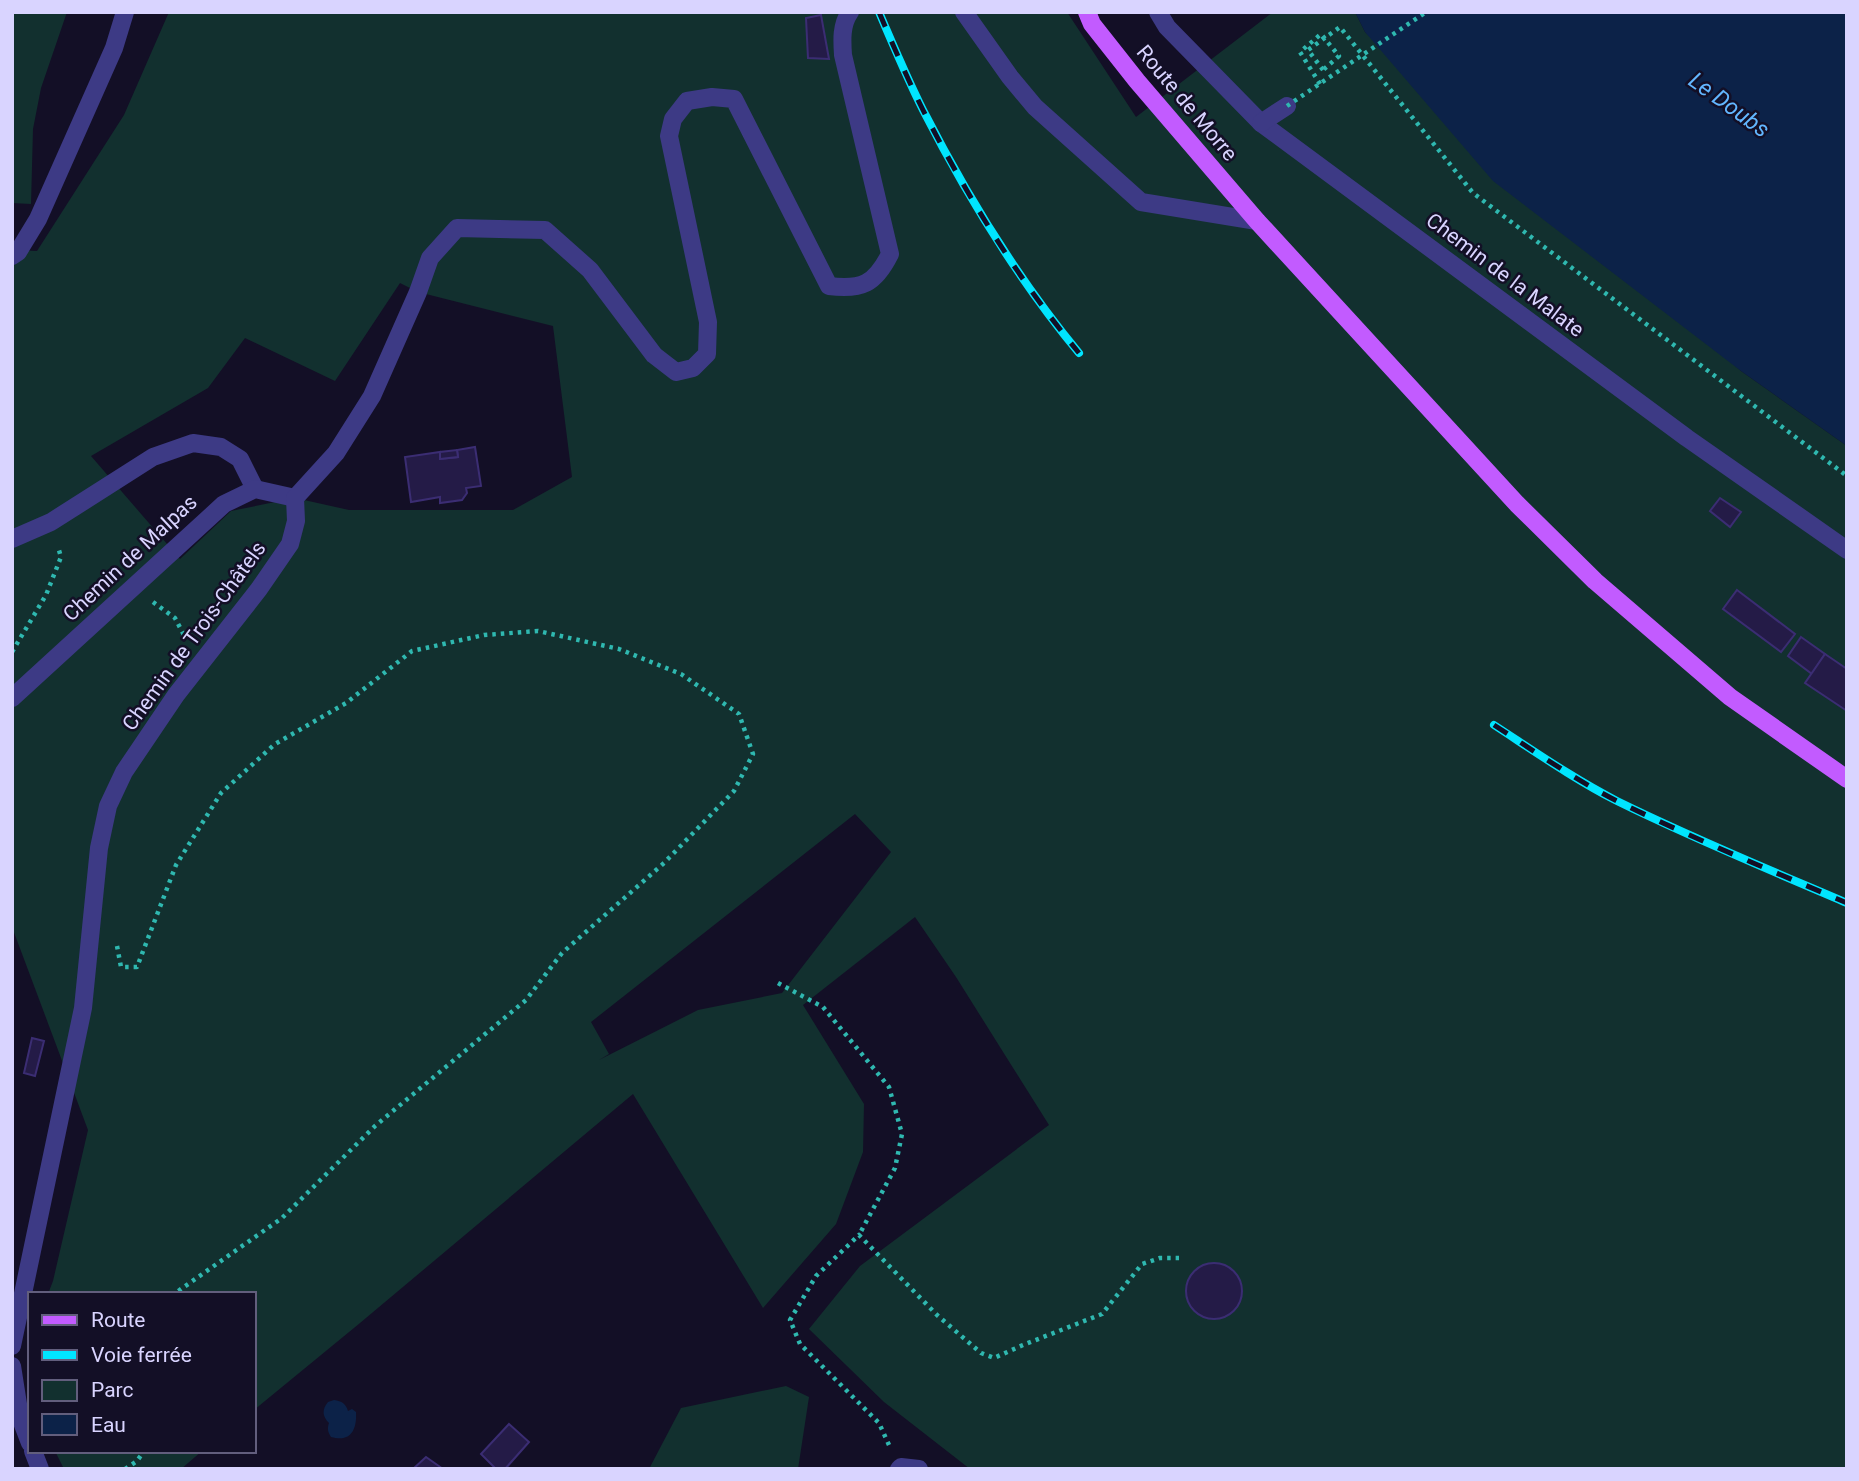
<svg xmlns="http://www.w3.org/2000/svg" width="1859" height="1481" font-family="Roboto,sans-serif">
<rect width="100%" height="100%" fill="#130f26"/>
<g fill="#12302f" fill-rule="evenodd">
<polygon points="12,12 67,12 41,88 33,129 31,204 12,203"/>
<path d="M169,12H1067L1136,117L1273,12H1355L1365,32L1741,371L1847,446V1469H970L884,1402L809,1329L860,1266L1049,1125L956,977L915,917L803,1005L864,1104L863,1152L836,1224L763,1308L633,1094L360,1323L254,1410V1294H48L53,1281L88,1130L12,927V250L37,251L124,115ZM400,283L418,292L553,326L572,477L513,510H349L295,498L231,511L180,559L91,456L208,388L245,338L335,381ZM855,814L891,852L782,993L698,1010L599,1060L609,1054L591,1022Z"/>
<polygon points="786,1386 809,1397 798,1469 649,1469 681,1408"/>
<polygon points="55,1451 202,1451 181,1469 64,1469"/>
</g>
<g fill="#0c2248">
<polygon points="1355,12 1847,12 1847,446 1741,371 1493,181 1365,32"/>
<path d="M334,1400C342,1401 346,1404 348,1411L352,1409L356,1412C357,1428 352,1443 331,1437C328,1432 327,1429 329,1423C322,1416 322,1409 328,1402Z"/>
</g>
<g fill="#241b47" stroke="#3b2d73" stroke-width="2">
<polygon points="821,15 829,59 808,58 806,18"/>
<polygon points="475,447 481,486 466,488 467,493 462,500 440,503 440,497 411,502 405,457 440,452 440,459 458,457 457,450"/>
<polygon points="457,450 458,457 440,459 440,452"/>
<polygon points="1720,498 1741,512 1730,527 1710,511"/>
<polygon points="1737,590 1795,634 1781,652 1723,609"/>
<polygon points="1801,637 1825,654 1812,674 1788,656"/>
<polygon points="1825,654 1847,669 1847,711 1805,683"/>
<polygon points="32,1038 44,1041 35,1076 24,1073"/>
<circle cx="1214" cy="1291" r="28"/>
<polygon points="509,1424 529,1442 505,1469 496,1469 481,1454"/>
<polygon points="426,1457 443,1469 413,1469"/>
</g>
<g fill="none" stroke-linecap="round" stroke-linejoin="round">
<g stroke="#2fb8b0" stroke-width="4.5" stroke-dasharray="3.5 5" stroke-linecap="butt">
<polyline points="1323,70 1308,50 1340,27 1473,193 1847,476"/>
<polyline points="153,602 175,618 186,639"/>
<polyline points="12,652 46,595 61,557 58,547"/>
<polyline points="117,946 121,967 137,967 176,865 221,793 275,744 346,703 412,651 484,635 538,631 619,649 681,674 739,714 753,754 734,791 664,863 562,953 526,1000 375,1126 282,1218 174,1294"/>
<polyline points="778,983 823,1007 889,1087 902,1134 895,1168 859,1235"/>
<polyline points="889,1445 879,1423 800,1344 790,1320 816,1276 859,1235 937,1315 981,1353 994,1358 1023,1345 1102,1314 1142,1264 1160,1258 1179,1258"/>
<polyline points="125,1469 137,1461 144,1451"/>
</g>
<g stroke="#3d3a85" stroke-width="18">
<polyline points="964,12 1010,77 1035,107 1141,202 1257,221"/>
<polyline points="1158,12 1167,27 1261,123 1687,438 1847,550"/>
<polyline points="1261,123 1287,106"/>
<polyline points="12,256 18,252 38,219 114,48 125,12"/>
<polyline points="12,539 51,522 153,457 193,443 221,447 240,459 255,489"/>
<polyline points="12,698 224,504 255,489 295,498"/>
<path d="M12,1346L83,1008L99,848L108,806L124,772L176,695L259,589L290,544L296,521L295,498L336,453L372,396L418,292L430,258L457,228L545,230L590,270L654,355L676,372L693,368L707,354L708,322L669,136L673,119L687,101L712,97L734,99L829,286C862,290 875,284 890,254L843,55C842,40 841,25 850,12"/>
<polyline points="12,1366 20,1417 30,1443"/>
<polyline points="33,1451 40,1469"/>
<polyline points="899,1469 901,1467 919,1469"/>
</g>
<polyline stroke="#c25bff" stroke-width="18" points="1087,12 1092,24 1137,81 1257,221 1517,504 1595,581 1730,697 1847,779"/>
<g stroke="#00e5ff" stroke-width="8">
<g id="rail">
<path d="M879,12C893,45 907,78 923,110C967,196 1017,278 1079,353"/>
<path d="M1494,725C1534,751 1574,779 1617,801C1692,838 1770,870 1847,903"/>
</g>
</g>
<use href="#rail" stroke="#130f26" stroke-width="5" stroke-dasharray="16" stroke-linecap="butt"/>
<g stroke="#2fb8b0" stroke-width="4.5" stroke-dasharray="3.5 5" stroke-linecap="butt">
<polyline points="1320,84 1300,52 1321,34 1339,56 1323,70"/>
<polyline points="1287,106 1426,12"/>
</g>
</g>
<g text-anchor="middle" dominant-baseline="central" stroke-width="5" stroke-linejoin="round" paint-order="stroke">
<g font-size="21" fill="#d9d4ff" stroke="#130f26">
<text transform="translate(1187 103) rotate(50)">Route de Morre</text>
<text transform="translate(1505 275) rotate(37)">Chemin de la Malate</text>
<text transform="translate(130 558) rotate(-43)">Chemin de Malpas</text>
<text transform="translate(194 636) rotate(-54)">Chemin de Trois-Châtels</text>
</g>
<g font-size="23" font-style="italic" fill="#62b6ff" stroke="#130f26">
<text transform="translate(1729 105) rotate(36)">Le Doubs</text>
</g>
</g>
<rect width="1859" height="1481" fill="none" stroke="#d9d4ff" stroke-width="28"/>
<rect x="28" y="1292" width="228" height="161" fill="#130f26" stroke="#625e7d" stroke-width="2"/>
<rect x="42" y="1315" width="35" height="10" fill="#c25bff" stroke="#625e7d" stroke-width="2"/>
<text x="91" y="1327" font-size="21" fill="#d9d4ff">Route</text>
<rect x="42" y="1350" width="35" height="10" fill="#00e5ff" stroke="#625e7d" stroke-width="2"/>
<text x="91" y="1362" font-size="21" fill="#d9d4ff">Voie ferrée</text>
<rect x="42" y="1380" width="35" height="21" fill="#12302f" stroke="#625e7d" stroke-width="2"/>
<text x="91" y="1397" font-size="21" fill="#d9d4ff">Parc</text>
<rect x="42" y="1414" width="35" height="21" fill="#0c2248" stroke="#625e7d" stroke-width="2"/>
<text x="91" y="1432" font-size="21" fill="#d9d4ff">Eau</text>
</svg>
